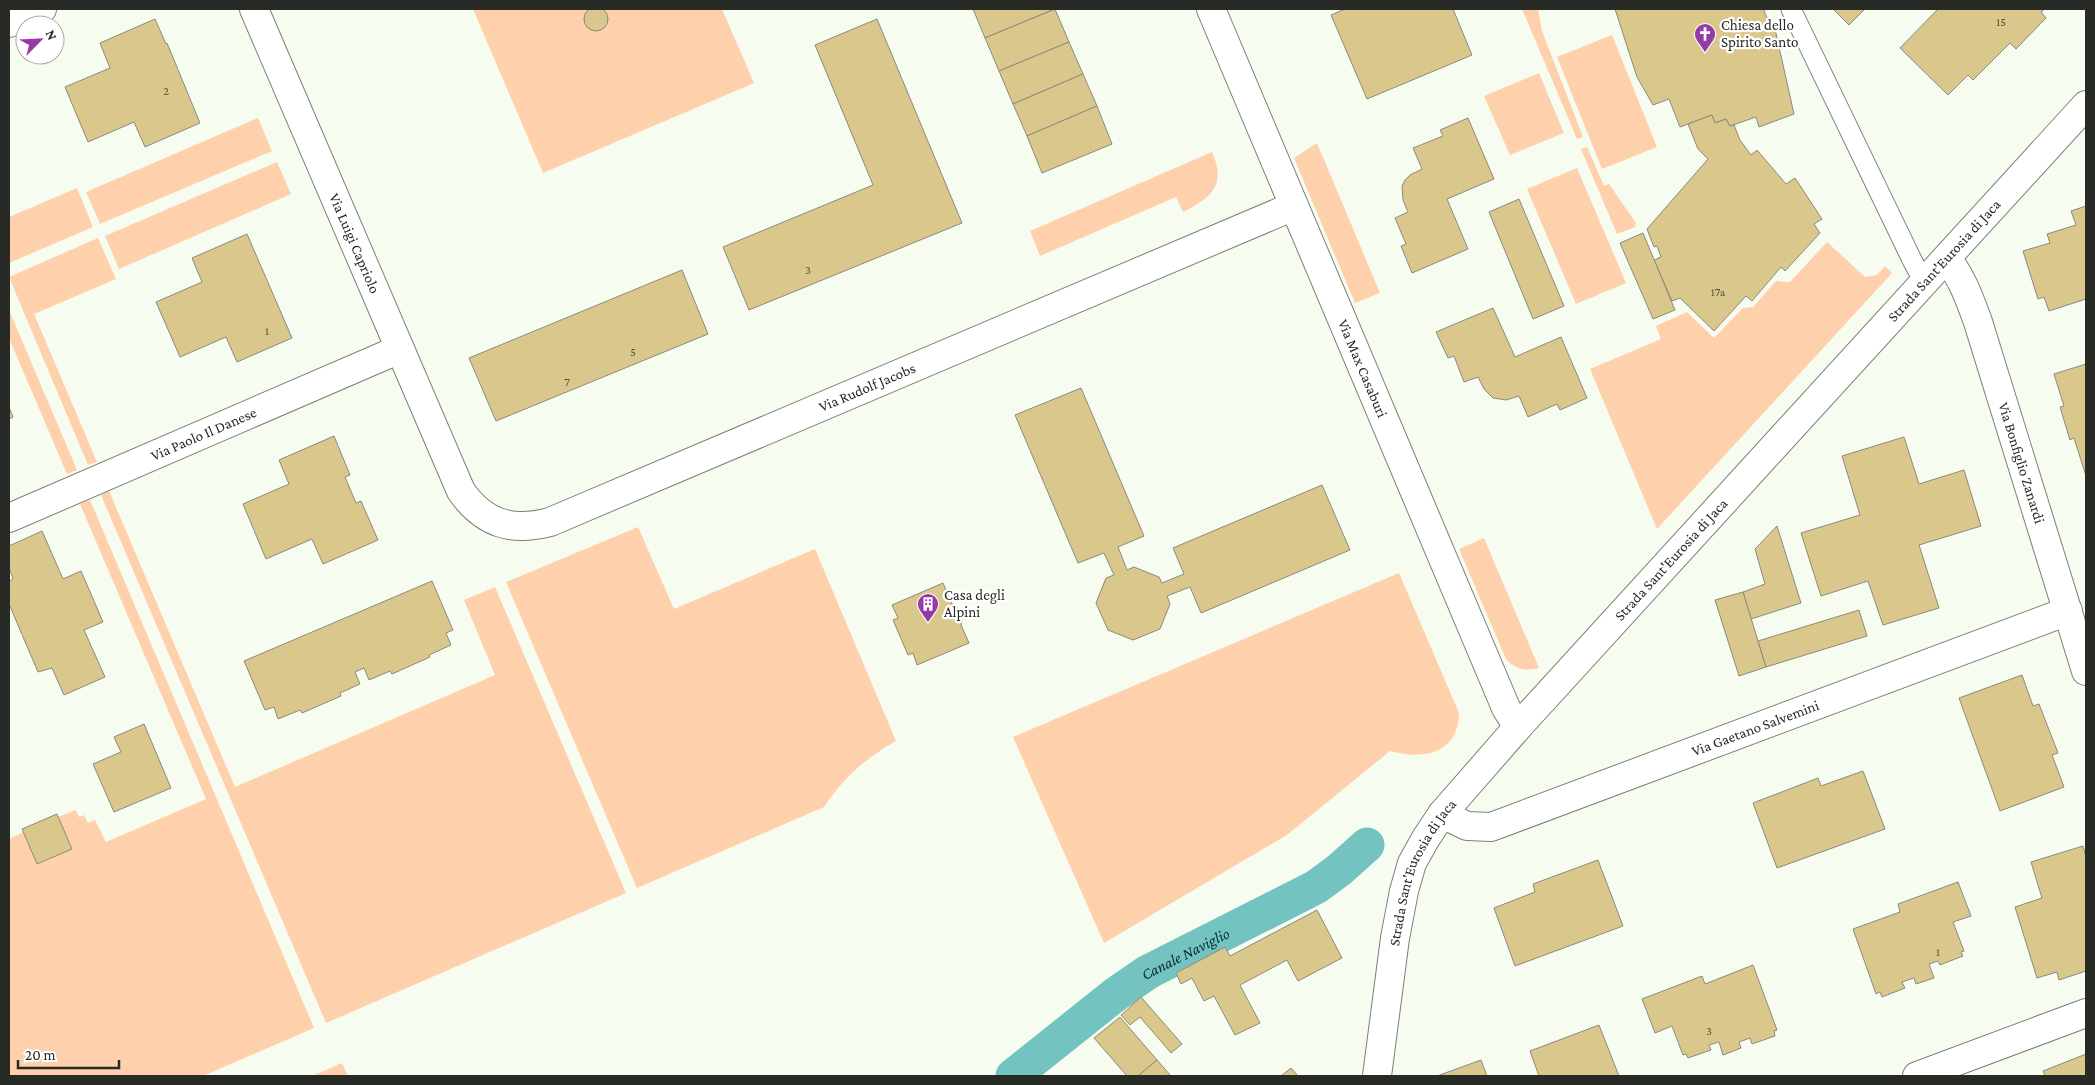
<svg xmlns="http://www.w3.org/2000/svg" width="2095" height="1085" font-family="'Crimson Pro',serif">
<rect width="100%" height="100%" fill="#f7fcf0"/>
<g fill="#fed0ab">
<polygon points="473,9 722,9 754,83 543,173"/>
<polygon points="1522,9 1538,9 1542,31 1583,137 1577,139"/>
<polygon points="1612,35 1657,147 1602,169 1557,57"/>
<polygon points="1539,73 1564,133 1510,155 1484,96"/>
<polygon points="258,118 272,151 100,224 86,192"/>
<polygon points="1317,143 1380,293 1355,303 1294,158"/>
<polygon points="1587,147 1604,186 1609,184 1636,223 1635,227 1617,234 1581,149"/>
<path d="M1212,152C1227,185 1211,198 1183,212L1176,197L1040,256L1030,231Z"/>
<polygon points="277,162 291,194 119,269 105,236"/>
<polygon points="1577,168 1626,283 1576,304 1527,189"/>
<polygon points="77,188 93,227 9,263 9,217"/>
<polygon points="98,238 116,279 34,314 97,462 88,465 9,277"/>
<polygon points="1827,242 1865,277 1877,275 1885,266 1892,273 1657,529 1590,369 1661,339 1656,326 1687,312 1714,338 1743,308 1753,307 1776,281 1790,282"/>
<polygon points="9,310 77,470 67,474 9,338"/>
<polygon points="109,491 235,787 495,675 464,600 495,587 626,893 326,1023 101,495"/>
<polygon points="90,500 314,1028 203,1076 9,1076 9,839 23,832 37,864 72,849 58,817 76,810 79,817 84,815 88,823 95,820 106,842 206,799 80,504"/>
<path d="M638,527L674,609L815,549L896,741C866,758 843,778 824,807L637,888L506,582Z"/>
<path d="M1484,538L1539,668C1526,671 1515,670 1506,659L1459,549Z"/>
<path d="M1399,573L1459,713C1458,754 1424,760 1390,751L1287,835L1104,943L1013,737Z"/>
<polygon points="342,1063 348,1076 312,1076"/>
</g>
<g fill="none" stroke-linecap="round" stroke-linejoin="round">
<path stroke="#73c4c0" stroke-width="35" id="s1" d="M1013,1076L1116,994L1148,972L1316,887L1339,870L1367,845"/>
</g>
<g fill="#d9c78b" stroke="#8d897f">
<circle cx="596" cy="19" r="12"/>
<polygon points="973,9 1055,9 985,38"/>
<polygon points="1055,9 1069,42 999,71 985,38"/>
<polygon points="1345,9 1453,9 1472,55 1367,99 1331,15"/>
<polygon points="1615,9 1765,9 1764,11 1772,28 1775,29 1794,114 1759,127 1756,117 1730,126 1726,119 1715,123 1712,115 1680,127 1669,99 1653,105 1637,77"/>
<polygon points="1833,9 1865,9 1849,25"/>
<polygon points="1938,9 2045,9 2041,12 2046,18 2016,49 2010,43 1973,80 1968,75 1948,95 1900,48"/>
<polygon points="155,19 166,44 167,43 200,123 145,147 134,122 88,142 65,87 110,68 100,43"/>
<polygon points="877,19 962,223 749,310 723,247 873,185 815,45"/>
<polygon points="1069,42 1083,74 1013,104 999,71"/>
<polygon points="1083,74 1097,106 1027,136 1013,104"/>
<polygon points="1097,106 1112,144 1042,173 1027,136"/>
<polygon points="1712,115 1715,123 1726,119 1730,126 1734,125 1740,140 1751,155 1757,150 1786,184 1795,178 1822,219 1814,224 1820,233 1785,271 1781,267 1752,301 1746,296 1714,331 1680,298 1672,301 1654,260 1661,257 1657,246 1654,247 1647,229 1708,159 1698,149 1688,124"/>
<polygon points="1468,118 1494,179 1447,199 1468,249 1412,273 1401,246 1406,244 1395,218 1408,212 1403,200 1402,186 1405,180 1410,175 1422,169 1413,148 1443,136 1440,130"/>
<polygon points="1519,199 1564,306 1533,319 1489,212"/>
<polygon points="2086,206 2086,299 2049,311 2044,297 2038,299 2023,251 2050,243 2047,234 2076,225 2071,211"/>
<polygon points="1643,233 1675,310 1653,319 1620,243"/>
<polygon points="247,234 292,338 237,362 226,337 180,357 156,302 202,282 192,258"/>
<polygon points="682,270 708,334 496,421 469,358"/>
<polygon points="1493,308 1515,357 1561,337 1587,398 1560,410 1557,404 1528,417 1519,396 1506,400 1493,398 1484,389 1478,377 1464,382 1454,356 1448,358 1436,332"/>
<polygon points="2086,364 2086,476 2074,438 2070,440 2060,407 2064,406 2054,374"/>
<polygon points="1081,388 1144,536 1118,547 1127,570 1134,567 1159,577 1162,583 1184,574 1173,548 1322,485 1350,550 1201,613 1190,587 1167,596 1170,604 1160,629 1133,640 1108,630 1096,603 1106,578 1114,575 1104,553 1078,563 1015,415"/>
<polygon points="9,407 13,417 9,419"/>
<polygon points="334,436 350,475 345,477 356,503 361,501 378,540 323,564 312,539 266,559 243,504 289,484 279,460"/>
<polygon points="1904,437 1919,484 1964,470 1981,526 1919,545 1939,608 1883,625 1868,581 1821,596 1801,533 1860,515 1842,456"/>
<polygon points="1777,526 1801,603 1751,619 1743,592 1765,584 1755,549"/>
<polygon points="42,531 63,579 81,571 103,622 84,630 105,677 64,695 52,668 38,672 9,604 9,582 13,578 9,568 9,546"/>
<polygon points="432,581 453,630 446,633 451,645 429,655 430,657 392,674 390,671 369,680 364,668 355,672 360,684 340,693 341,696 302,713 300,710 278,719 274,707 265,710 244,661"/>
<polygon points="943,583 952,604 956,605 962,620 961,625 969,643 917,665 913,653 908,655 893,620 898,618 892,605"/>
<polygon points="1743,592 1766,667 1739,676 1715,600"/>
<polygon points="1859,610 1867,636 1766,667 1758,641"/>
<polygon points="2022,675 2033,706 2039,704 2058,753 2052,755 2064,787 2000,811 1959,698"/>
<polygon points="144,724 171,788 114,812 93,764 121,752 114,737"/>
<polygon points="1863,771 1885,829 1777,868 1753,803 1818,778 1821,786"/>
<polygon points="57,814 72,849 37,864 22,829"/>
<polygon points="2083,846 2086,857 2086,971 2059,980 2057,972 2037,978 2015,907 2042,898 2031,862"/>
<polygon points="1598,860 1623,926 1515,966 1494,908 1535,892 1533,884"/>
<polygon points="1958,882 1971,916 1953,922 1964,951 1961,952 1963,956 1940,965 1938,961 1929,964 1934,978 1916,984 1914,978 1902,982 1905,988 1882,997 1880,992 1876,994 1853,929 1900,912 1898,904"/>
<polygon points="1317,910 1342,958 1298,981 1287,960 1240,985 1260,1023 1235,1035 1214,996 1204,1001 1192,978 1181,984 1176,973 1225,947 1230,956"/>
<polygon points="1753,965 1777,1030 1774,1031 1775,1036 1752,1044 1750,1038 1739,1042 1741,1048 1723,1055 1719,1042 1709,1045 1711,1050 1688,1058 1686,1054 1683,1055 1672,1026 1655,1033 1642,999 1702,976 1705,984"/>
<polygon points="1141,997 1182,1044 1171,1053 1140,1017 1130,1025 1121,1015"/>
<polygon points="1120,1017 1157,1060 1138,1076 1127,1076 1094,1038"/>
<polygon points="1599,1025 1619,1076 1539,1076 1530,1051"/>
<polygon points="2086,1054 2086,1076 2045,1076 2043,1071"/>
<polygon points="1157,1060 1171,1076 1138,1076"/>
<polygon points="1481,1060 1487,1076 1437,1076"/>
<polygon points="1291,1068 1298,1076 1281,1076"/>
</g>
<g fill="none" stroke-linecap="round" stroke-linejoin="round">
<g stroke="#7b8076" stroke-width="21">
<polyline id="lane" points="1791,9 1912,260 1919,273 1927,280"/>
</g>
<g stroke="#7b8076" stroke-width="30">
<g id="street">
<path id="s2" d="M254,9L461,491C484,524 512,532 550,522L1294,206"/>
<path id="s3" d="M1211,9L1506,708L1518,727"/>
<polyline points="9,23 42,9"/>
<path id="s4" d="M1947,259C1962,277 1970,300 1978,322L2086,671"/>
<path id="s5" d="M9,518L400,349"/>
<path id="s6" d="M1442,814L1467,826L1491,827L2068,611"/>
<path id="s7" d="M1377,1076L1395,938L1404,891L1412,863L1426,838L1442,814L1518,727L2086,105"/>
<polyline points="1917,1076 2086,1013"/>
</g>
</g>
<use href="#lane" stroke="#fff" stroke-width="19"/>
<use href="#street" stroke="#fff" stroke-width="28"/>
</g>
<defs>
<g id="church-pin" transform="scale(1.125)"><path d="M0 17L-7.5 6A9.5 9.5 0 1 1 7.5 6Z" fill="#963ba6" stroke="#fff"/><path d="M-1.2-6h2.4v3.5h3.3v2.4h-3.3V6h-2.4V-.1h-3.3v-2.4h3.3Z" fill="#fff"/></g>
<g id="building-pin" transform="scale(1.125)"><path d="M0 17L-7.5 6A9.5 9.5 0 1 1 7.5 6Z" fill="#963ba6" stroke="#fff"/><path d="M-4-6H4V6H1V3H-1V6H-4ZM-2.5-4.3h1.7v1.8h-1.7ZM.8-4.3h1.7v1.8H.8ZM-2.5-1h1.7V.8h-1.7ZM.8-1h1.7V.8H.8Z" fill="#fff"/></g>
</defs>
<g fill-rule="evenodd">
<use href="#church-pin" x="1705" y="34"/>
<use href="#building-pin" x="928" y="604"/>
</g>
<g text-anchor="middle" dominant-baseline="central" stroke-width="4.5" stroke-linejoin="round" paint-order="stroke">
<g font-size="12" fill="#54513e">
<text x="2001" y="22">15</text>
<text x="166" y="91">2</text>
<text x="808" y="270">3</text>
<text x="1718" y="292">17a</text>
<text x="267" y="331">1</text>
<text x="633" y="352">5</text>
<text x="567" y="382">7</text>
<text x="1938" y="952">1</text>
<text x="1709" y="1031">3</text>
</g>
<g font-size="15" fill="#282a25" stroke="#fff" text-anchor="start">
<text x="1721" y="25">Chiesa dello<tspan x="1721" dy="17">Spirito Santo</tspan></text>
<text x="944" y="595">Casa degli<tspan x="944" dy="17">Alpini</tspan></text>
</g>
<g font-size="15" fill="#282a25" stroke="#fff">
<text stroke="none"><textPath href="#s2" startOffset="255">Via Luigi Capriolo</textPath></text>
<text stroke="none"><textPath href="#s7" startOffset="1021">Strada Sant'Eurosia di Jaca</textPath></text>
<text stroke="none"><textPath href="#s3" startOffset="390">Via Max Casaburi</textPath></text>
<text stroke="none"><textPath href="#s2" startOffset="971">Via Rudolf Jacobs</textPath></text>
<text stroke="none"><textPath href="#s5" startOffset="212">Via Paolo Il Danese</textPath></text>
<text stroke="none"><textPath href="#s4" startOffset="218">Via Bonfiglio Zanardi</textPath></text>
<text stroke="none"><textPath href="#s7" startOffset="616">Strada Sant'Eurosia di Jaca</textPath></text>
<text stroke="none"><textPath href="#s6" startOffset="334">Via Gaetano Salvemini</textPath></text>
<text stroke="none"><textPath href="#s7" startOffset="211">Strada Sant'Eurosia di Jaca</textPath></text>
</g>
<g font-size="16" font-style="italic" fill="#07312f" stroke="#fff">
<text stroke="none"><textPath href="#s1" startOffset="212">Canale Naviglio</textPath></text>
</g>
</g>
<rect width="2095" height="1085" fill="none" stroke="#282a25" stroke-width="20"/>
<g transform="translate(40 40) rotate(66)"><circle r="24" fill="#ffffff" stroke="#a9aaa8"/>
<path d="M0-4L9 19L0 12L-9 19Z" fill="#963ba6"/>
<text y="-8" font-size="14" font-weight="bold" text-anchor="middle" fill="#282a25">N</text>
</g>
<path d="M18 1060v8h101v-8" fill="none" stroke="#282a25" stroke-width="2.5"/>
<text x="25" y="1060" font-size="15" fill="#282a25" stroke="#ffffff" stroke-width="4" paint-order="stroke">20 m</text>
</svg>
